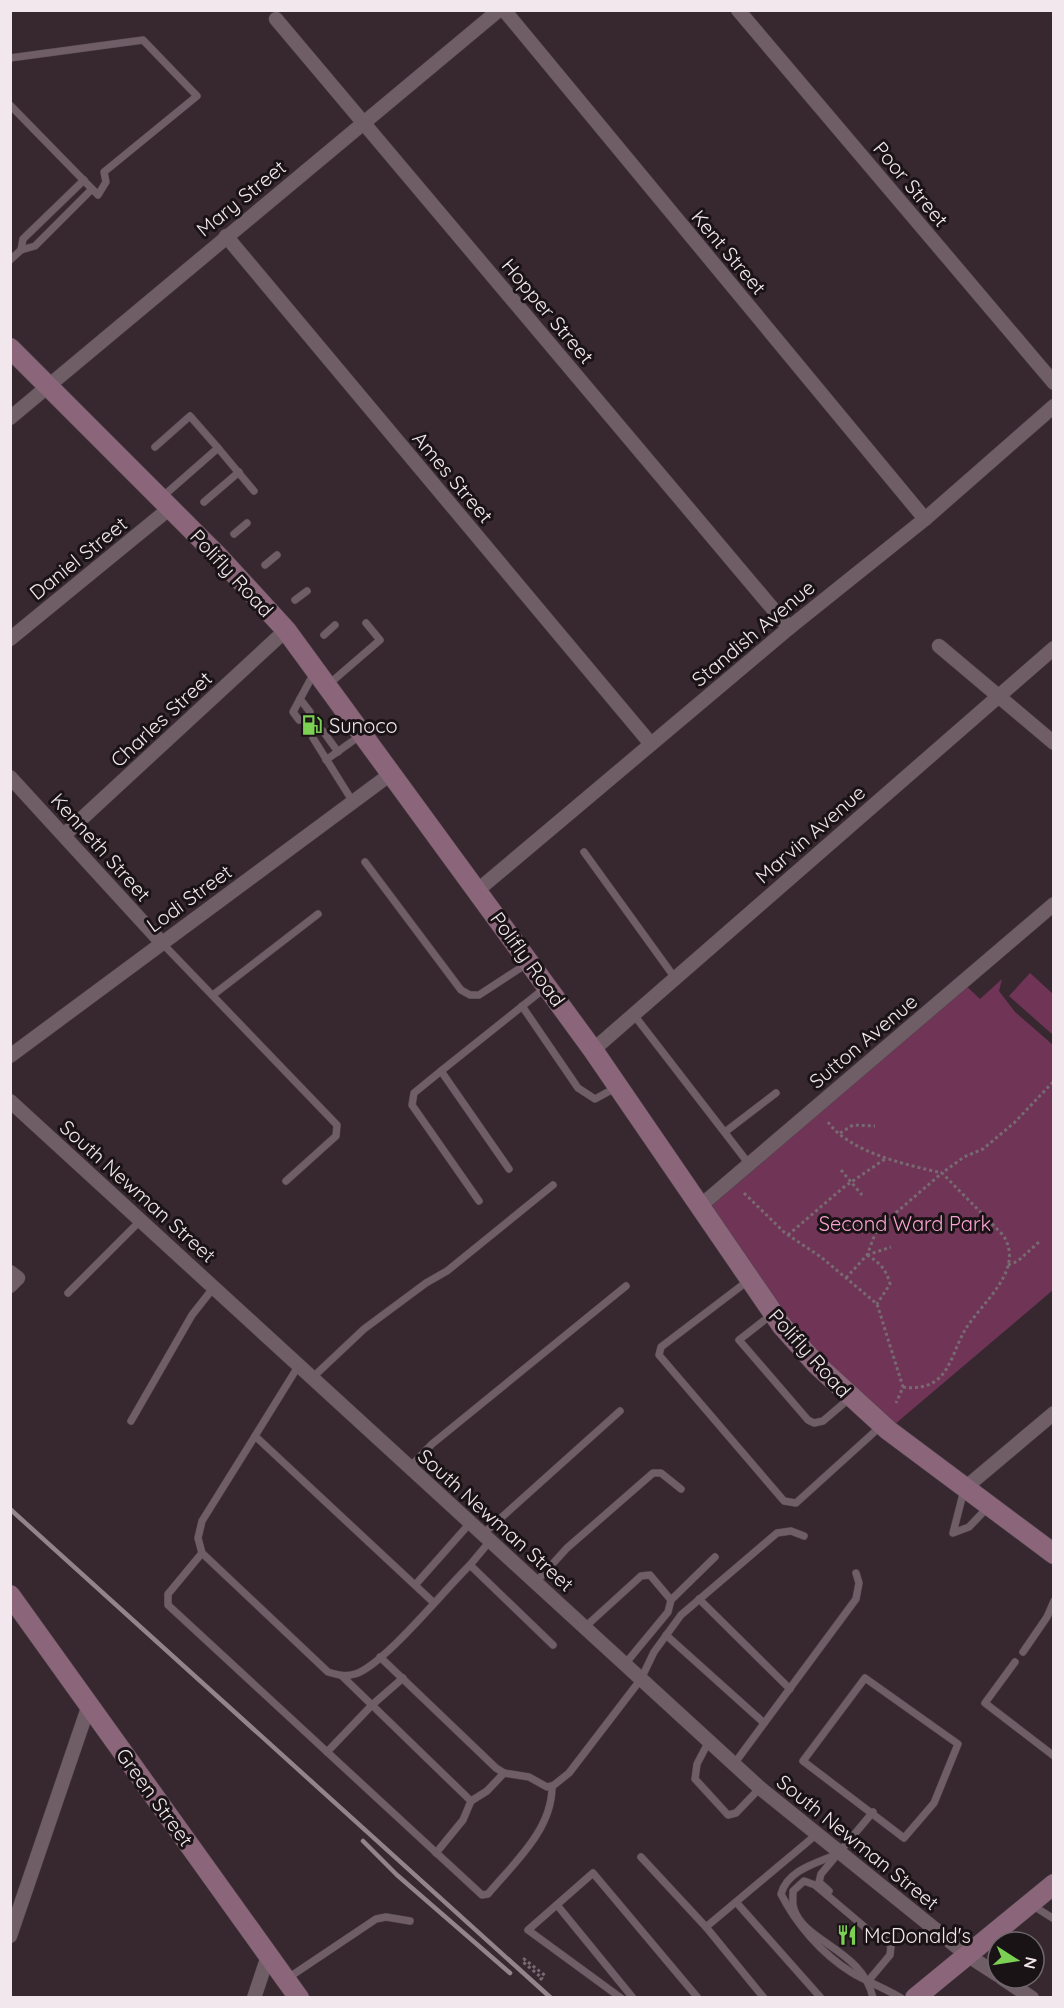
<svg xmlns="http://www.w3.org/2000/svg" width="1064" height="2008" font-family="Quicksand,sans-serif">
<rect width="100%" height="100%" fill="#372830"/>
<g fill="#703456">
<polygon points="1030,973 1053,994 1053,1035 1009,996"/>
<polygon points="1002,979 999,991 1015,1012 1053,1045 1053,1290 888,1430 854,1402 699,1207 962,982 980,999"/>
</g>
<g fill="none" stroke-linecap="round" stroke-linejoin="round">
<g stroke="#51444b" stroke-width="8">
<g id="lane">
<polyline points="10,58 143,40 197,96 104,172 106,182 98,195 11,106"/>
<polyline points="21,250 23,239 84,180"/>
<polyline points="10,260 21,250 35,246 92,189"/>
<polyline points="155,447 190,416 218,448"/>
<polyline points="161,498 218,448 254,491"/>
<polyline points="204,502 239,472"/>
<polyline points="234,534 247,523"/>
<polyline points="265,565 277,555"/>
<polyline points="295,600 307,591"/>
<polyline points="324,635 335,625"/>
<polyline points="329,684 380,640 366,623"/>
<polyline points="300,699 310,712"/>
<polyline points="299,720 293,712 314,673"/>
<polyline points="323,731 338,752"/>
<polyline points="313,738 353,802"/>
<polyline points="326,760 361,735"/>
<polyline points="584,852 675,978"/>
<polyline points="365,862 461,990 470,995 479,995 528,963"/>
<polyline points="162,943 337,1125 336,1136 286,1181"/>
<polyline points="213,995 318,914"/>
<polyline points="522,1006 578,1088 595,1099 617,1087"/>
<polyline points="634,1015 749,1164"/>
<polyline points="441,1071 414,1093 412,1105 479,1201"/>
<polyline points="725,1132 776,1093"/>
<polyline points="509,1169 441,1071 545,988"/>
<polyline points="749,1280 661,1347 659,1355 784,1501 796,1503 881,1426"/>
<polyline points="68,1293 141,1220"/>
<polyline points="771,1315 739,1340 808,1420 814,1423 823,1421 850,1398"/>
<polyline points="299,1365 255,1436 433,1602"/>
<polyline points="312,1378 364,1329 426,1283 447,1271 553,1185"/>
<polyline points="131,1421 192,1315 214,1287"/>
<path d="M255,1436L202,1521L198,1538L202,1553L328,1672C338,1675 345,1677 355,1674C383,1666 445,1589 470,1565"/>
<polyline points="410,1467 432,1444 626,1286"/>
<polyline points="964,1490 953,1533 969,1527 989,1506"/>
<polyline points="483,1534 620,1411"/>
<polyline points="490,1541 470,1565 553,1645"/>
<path d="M202,1553L168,1594V1605L482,1895L488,1894C514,1863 552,1830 552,1787"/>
<polyline points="536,1582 567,1548 653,1473 661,1473 681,1489"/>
<polyline points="416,1584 471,1522"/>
<polyline points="699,1599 790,1689"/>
<polyline points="585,1627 641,1576 650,1575 671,1600 715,1557"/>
<polyline points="666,1635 764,1723"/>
<polyline points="1023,1652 1047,1617 1054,1601"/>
<polyline points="380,1657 496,1768 504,1773 529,1777 547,1787 554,1785 569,1773 641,1679 654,1652 681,1615 777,1533 791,1531 804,1536"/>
<polyline points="1015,1662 985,1703 1054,1756"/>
<polyline points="625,1664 668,1612 671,1600"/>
<polyline points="342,1676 471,1801 487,1791 504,1773"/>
<polygon points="865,1678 958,1744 934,1803 904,1838 803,1761"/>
<polyline points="709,1741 697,1764 695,1779 728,1815 736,1813 760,1788"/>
<polyline points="327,1752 372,1705 403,1678"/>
<polyline points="734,1764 856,1599 859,1583 856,1573"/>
<polyline points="436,1853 463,1820 471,1801"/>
<path d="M840,1853C818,1863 788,1869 781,1894C796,1924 822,1954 851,1972C867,1982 885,1988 901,1998"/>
<polyline points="641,1857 706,1927"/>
<polyline points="829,1891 819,1882 821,1874 873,1812"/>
<polyline points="736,1902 821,1998"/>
<polyline points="557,1905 633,1998"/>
<polyline points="1032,1905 1054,1919"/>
<polyline points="288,1978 376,1919 386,1917 410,1921"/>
<polyline points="869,1980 890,1955 891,1946 883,1937"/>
<polyline points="621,1998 528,1930 593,1873 698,1998"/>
<polyline points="764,1998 706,1927 817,1834"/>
<path d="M873,1998C863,1950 804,1942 794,1909C792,1904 793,1896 793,1891L804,1881L815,1885L874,1935L887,1940"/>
</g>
</g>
<g stroke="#51444b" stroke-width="15">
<g id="street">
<polyline points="504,10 925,519"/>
<polyline points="738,10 1054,383"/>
<polyline points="276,19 789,628"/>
<polyline points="226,236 651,744"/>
<polyline points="10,418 499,10"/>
<polyline points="10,639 170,508"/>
<polyline points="939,646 1054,743"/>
<polyline points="10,777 162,943"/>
<polyline points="64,835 286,630"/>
<polyline points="478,890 789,628 925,519 1054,406"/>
<polyline points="593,1050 1054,648"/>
<polyline points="10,1056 392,773"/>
<polyline points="10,1101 760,1788 967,1955 998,1975"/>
<polyline points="699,1207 1054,904"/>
<polyline points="10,1272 18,1278 10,1286"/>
<polyline points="965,1488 1054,1413"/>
<polyline points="10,1936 89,1705"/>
<polyline points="1002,1978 1032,1998"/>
<polyline points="254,1998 268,1956"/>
</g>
</g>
<g stroke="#51444b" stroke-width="21">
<g id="secondary">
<polyline points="10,348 219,557 286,630 593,1050 782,1326 817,1365 888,1430 1054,1554"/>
<polyline points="10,1595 299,1998"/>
<polyline points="915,1998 1054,1884"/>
</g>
</g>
<g stroke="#776a71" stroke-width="3" stroke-dasharray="3 3" stroke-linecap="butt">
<path d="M828,1122C850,1153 908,1165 942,1173"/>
<polyline points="840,1133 853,1125 875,1126"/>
<polyline points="841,1170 862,1195"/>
<polyline points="744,1193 785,1233 821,1257 877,1304 903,1387 896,1403"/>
<polyline points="788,1235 844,1187 885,1159"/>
<path d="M867,1255C880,1263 886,1269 890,1284L877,1304"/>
<polyline points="867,1255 891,1247"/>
<polyline points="1008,1265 1018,1261 1040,1241"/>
<polyline points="846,1278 867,1255 877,1229 942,1173"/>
<path d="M903,1387C915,1389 929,1387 938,1379C951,1368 956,1345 965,1330C981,1303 1026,1270 1003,1235L942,1173L964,1157L983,1149L1014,1123L1054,1081"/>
<polyline points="540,1980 542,1978 523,1962 524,1959 547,1977"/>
</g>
<use href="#lane" stroke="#705e67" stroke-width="7"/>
<use href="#street" stroke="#705e67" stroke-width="14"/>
<use href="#secondary" stroke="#8b667a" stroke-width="20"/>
<g stroke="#91848b" stroke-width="4.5">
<polyline points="10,1509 551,1998"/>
<polyline points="363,1841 397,1875 510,1973"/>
</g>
</g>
<defs>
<g id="fuel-bare" transform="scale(1.62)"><path d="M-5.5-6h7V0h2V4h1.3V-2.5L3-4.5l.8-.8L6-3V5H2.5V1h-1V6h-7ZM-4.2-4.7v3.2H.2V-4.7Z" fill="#7cd155" stroke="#1a1316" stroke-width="2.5" paint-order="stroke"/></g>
<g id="restaurant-bare" transform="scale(1.62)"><path d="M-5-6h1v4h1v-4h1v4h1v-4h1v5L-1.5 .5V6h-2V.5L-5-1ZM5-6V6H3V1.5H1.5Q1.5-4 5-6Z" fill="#7cd155" stroke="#1a1316" stroke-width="2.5" paint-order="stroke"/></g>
</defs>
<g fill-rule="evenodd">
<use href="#fuel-bare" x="312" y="725"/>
<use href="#restaurant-bare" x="847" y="1935"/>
</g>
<g text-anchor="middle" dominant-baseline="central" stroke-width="6" stroke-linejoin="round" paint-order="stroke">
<g font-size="20" fill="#f2e7ec" stroke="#1a1316">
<text transform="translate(911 184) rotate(50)">Poor Street</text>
<text transform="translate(241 198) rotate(-39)">Mary Street</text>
<text transform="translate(729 252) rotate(50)">Kent Street</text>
<text transform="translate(548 311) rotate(50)">Hopper Street</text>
<text transform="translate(453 477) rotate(50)">Ames Street</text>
<text transform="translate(78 558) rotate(-39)">Daniel Street</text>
<text transform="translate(232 573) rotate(47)">Polifly Road</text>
<text transform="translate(753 633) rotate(-40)">Standish Avenue</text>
<text transform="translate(161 719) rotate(-43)">Charles Street</text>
<text transform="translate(810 834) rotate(-41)">Marvin Avenue</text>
<text transform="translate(101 847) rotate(48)">Kenneth Street</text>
<text transform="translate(189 898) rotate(-36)">Lodi Street</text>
<text transform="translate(528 959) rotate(54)">Polifly Road</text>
<text transform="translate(863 1041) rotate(-40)">Sutton Avenue</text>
<text transform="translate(138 1191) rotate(42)">South Newman Street</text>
<text transform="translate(810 1353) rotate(48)">Polifly Road</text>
<text transform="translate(496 1520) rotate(42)">South Newman Street</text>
<text transform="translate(155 1797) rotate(54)">Green Street</text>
<text transform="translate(858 1842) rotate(39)">South Newman Street</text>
</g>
<g font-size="20" fill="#f2e7ec" stroke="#1a1316" text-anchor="start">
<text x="329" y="725">Sunoco</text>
<text x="864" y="1935">McDonald's</text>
</g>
<g font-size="20" fill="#faa3d1" stroke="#1a1316">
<text x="905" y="1223">Second Ward Park</text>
</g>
</g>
<rect width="1064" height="2008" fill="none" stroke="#f2e7ec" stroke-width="24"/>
<g transform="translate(1016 1960) rotate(102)"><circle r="28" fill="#1a1316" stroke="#70686c" stroke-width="1.5"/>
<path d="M0-4.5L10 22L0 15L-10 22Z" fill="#7cd155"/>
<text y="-9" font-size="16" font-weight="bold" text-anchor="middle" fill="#f2e7ec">N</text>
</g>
</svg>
